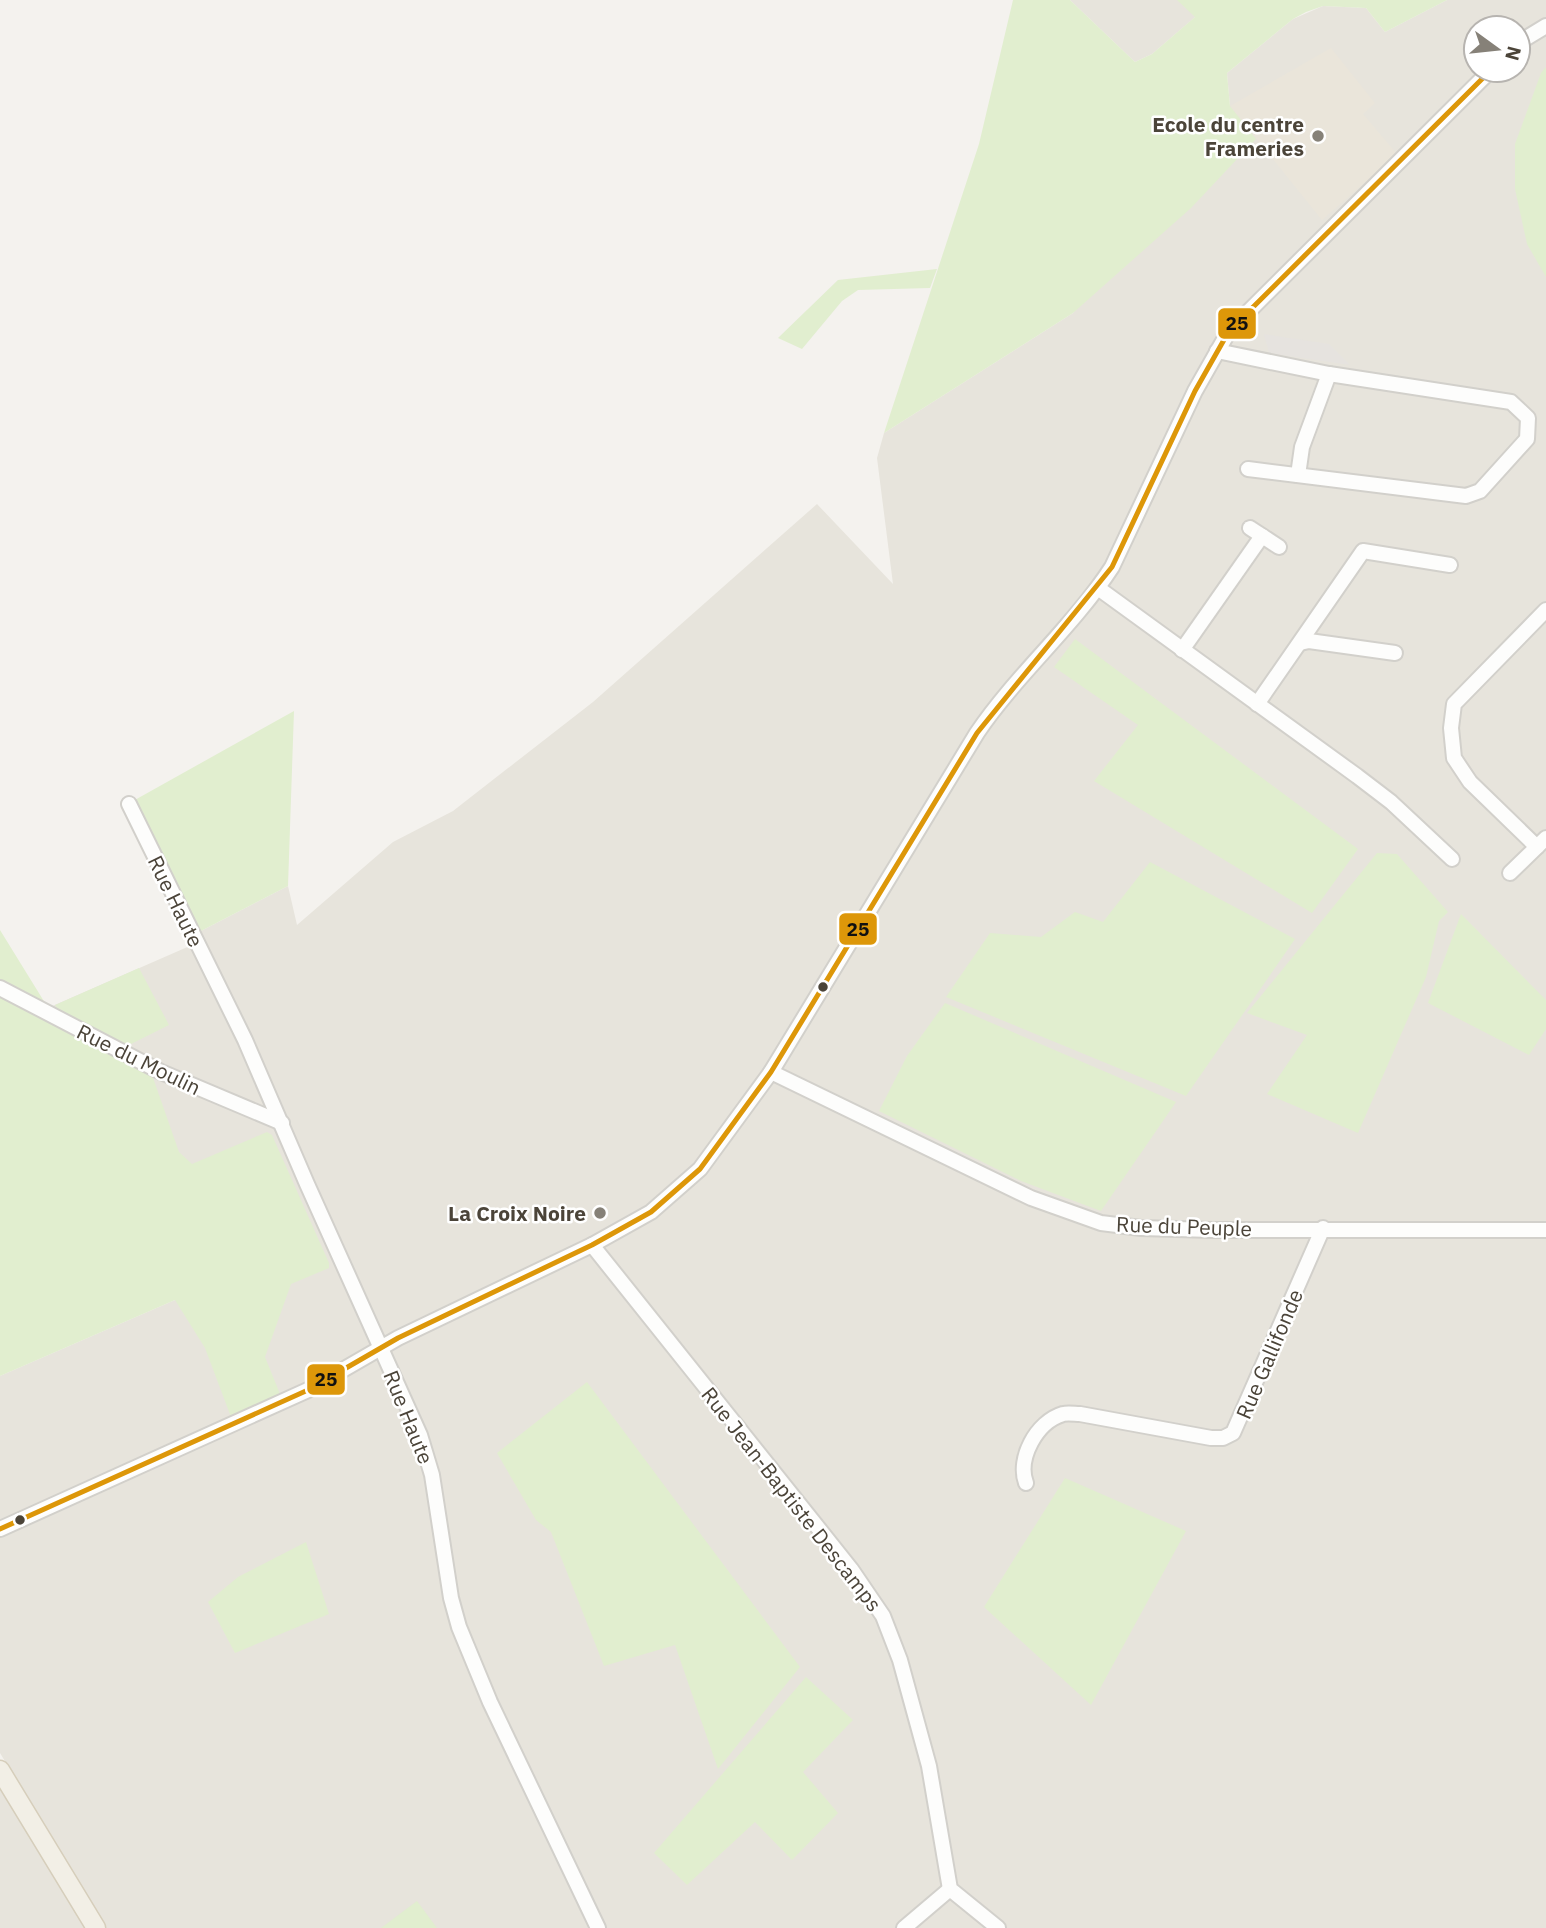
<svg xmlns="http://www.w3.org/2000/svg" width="1546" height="1928" font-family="'IBM Plex Sans',sans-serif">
<rect width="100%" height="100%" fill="#f4f2ee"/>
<g fill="#e7e4dc" fill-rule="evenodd">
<polygon points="1070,0 1215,0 1152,54 1135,62"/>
<path d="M1447,0H1546V1928H105L0,1753V1376L175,1300L48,1008L192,945L197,933L288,886L297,925L393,842L453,811L593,702L817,504L893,584L877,458L884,433L1073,313L1230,106L1227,73L1293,19L1323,6L1366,8L1385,32ZM1476,28H1518V70H1476Z"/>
<polygon points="0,1785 86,1928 0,1928"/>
</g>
<polygon fill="#eae5da" points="1331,48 1375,103 1363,114 1397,154 1322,220 1230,106"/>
<g fill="#e1eecf">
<polygon points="1013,0 1070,0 1135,62 1152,54 1195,17 1177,0 1447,0 1385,32 1366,8 1323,6 1306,12 1293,19 1227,73 1230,106 1256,139 1191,208 1073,313 884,433 979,144"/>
<polygon points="1546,67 1546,277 1527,244 1515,189 1515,144 1541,73"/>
<polygon points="937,269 930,288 858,290 842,301 802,349 778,338 838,280"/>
<polygon points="1075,639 1358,849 1312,913 1094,781 1138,725 1054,667"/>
<polygon points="294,711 288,886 197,933 133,801"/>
<polygon points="1377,853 1397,854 1448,912 1439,921 1426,977 1358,1133 1267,1094 1307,1035 1247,1013"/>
<polygon points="1150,862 1295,939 1186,1096 946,997 990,933 1041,937 1075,912 1103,922"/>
<polygon points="1461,914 1546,1000 1546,1029 1529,1055 1428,1003"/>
<polygon points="0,930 58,1024 67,1024 55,1005 139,968 169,1025 115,1052 151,1072 179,1152 192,1164 267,1132 272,1135 329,1263 329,1268 291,1284 265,1357 280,1394 231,1417 205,1348 175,1300 0,1376"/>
<polygon points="945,1003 1176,1102 1101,1211 1021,1181 879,1111 907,1056"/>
<polygon points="587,1382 800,1667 718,1769 675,1645 604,1666 551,1532 536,1520 497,1453"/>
<polygon points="1065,1478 1186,1531 1091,1705 984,1607"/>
<polygon points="306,1542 329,1614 235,1653 208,1602 238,1577"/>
<polygon points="806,1677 853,1720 803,1772 838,1813 792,1860 755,1822 687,1885 654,1853"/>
<polygon points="417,1901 437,1928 381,1928"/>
</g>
<polygon fill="#e6e3df" points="1264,334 1329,344 1350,365 1269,353"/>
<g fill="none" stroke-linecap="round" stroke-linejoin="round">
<g stroke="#d2d0cb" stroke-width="18">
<g id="minor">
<polyline points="1518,43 1546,26"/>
<polyline points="1217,351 1329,374 1511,402 1528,418 1527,439 1480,491 1466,496 1248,469"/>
<polyline points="1298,475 1302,447 1329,374"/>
<polyline points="1250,528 1279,547"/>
<polyline points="1098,588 1357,776 1391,802 1452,859"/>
<polyline points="1300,643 1309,641 1395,653"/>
<polyline points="1182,650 1262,536"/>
<polyline points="1257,704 1363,551 1450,565"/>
<polyline points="129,804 245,1040 307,1184 420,1435 432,1475 451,1598 459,1627 490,1702 598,1928"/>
<polyline points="1537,847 1470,782 1454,758 1451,728 1454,704 1546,610"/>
<polyline points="1510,873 1546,838"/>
<polyline points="0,988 161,1072 282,1123"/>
<polyline points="771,1072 1031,1198 1101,1223 1141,1228 1212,1230 1546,1230"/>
<polyline points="592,1245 851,1569 883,1616 900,1660 929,1766 950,1889 998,1928"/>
<path d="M1026,1483C1017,1459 1036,1422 1063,1414C1068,1413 1075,1414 1080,1414L1211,1438H1223L1233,1433L1323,1228"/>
<path d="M0,1529L308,1390L398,1338L592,1245L651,1212L700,1169L771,1072L977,733C1017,674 1073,627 1112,567L1195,391L1229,331L1491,70"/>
<polyline points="904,1928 950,1889"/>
</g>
</g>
<g stroke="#d6cebb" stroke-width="21">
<polyline id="major" points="0,1770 96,1928"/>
</g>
<use href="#minor" stroke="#fdfdfc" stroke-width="14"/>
<use href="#major" stroke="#f2efe6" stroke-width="18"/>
<g stroke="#fff" stroke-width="10">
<polyline id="bus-1" points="0,1529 308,1390 398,1338 592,1245 651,1212 700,1169 771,1072 977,733 1112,567 1195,391 1229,331 1491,70"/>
</g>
<use href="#bus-1" stroke="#dd9709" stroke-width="5"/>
</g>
<g fill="#868178" stroke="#fff" stroke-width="2.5">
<circle cx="1318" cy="136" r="7"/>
<circle cx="600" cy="1213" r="7"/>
</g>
<g fill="#4b4439" stroke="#fff" stroke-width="2.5">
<circle cx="823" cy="987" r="6"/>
<circle cx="20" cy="1520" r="6"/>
</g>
<g text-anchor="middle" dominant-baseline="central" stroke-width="5" stroke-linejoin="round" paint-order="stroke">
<g font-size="21" font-weight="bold" fill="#4b4439" stroke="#fff" text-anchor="end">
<text x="1304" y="124">Ecole du centre<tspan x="1304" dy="24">Frameries</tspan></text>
<text x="586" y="1213">La Croix Noire</text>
</g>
<g font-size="21" fill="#4b4439" stroke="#fff">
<text transform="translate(176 901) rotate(64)">Rue Haute</text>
<text transform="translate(139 1059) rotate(26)">Rue du Moulin</text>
<text transform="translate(1184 1226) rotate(2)">Rue du Peuple</text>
<text transform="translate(1269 1354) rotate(-67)">Rue Gallifonde</text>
<text transform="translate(409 1417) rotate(68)">Rue Haute</text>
<text transform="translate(792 1499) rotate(52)">Rue Jean-Baptiste Descamps</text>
</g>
</g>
<g stroke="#fff" stroke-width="2.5">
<rect x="1217" y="307" width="40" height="33" rx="7" fill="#dd9709"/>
<rect x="838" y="912" width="40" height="34" rx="7" fill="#dd9709"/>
<rect x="306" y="1363" width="40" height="33" rx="7" fill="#dd9709"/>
</g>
<g font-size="19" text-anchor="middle" font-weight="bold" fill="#111">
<text x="1237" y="330">25</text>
<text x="858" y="936">25</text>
<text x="326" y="1386">25</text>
</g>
<g transform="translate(1497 49) rotate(105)"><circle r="33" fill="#ffffff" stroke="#b7b4b0" stroke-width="2"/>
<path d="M0-5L12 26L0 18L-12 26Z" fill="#868178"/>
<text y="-10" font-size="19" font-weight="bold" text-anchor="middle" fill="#4b4439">N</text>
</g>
</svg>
